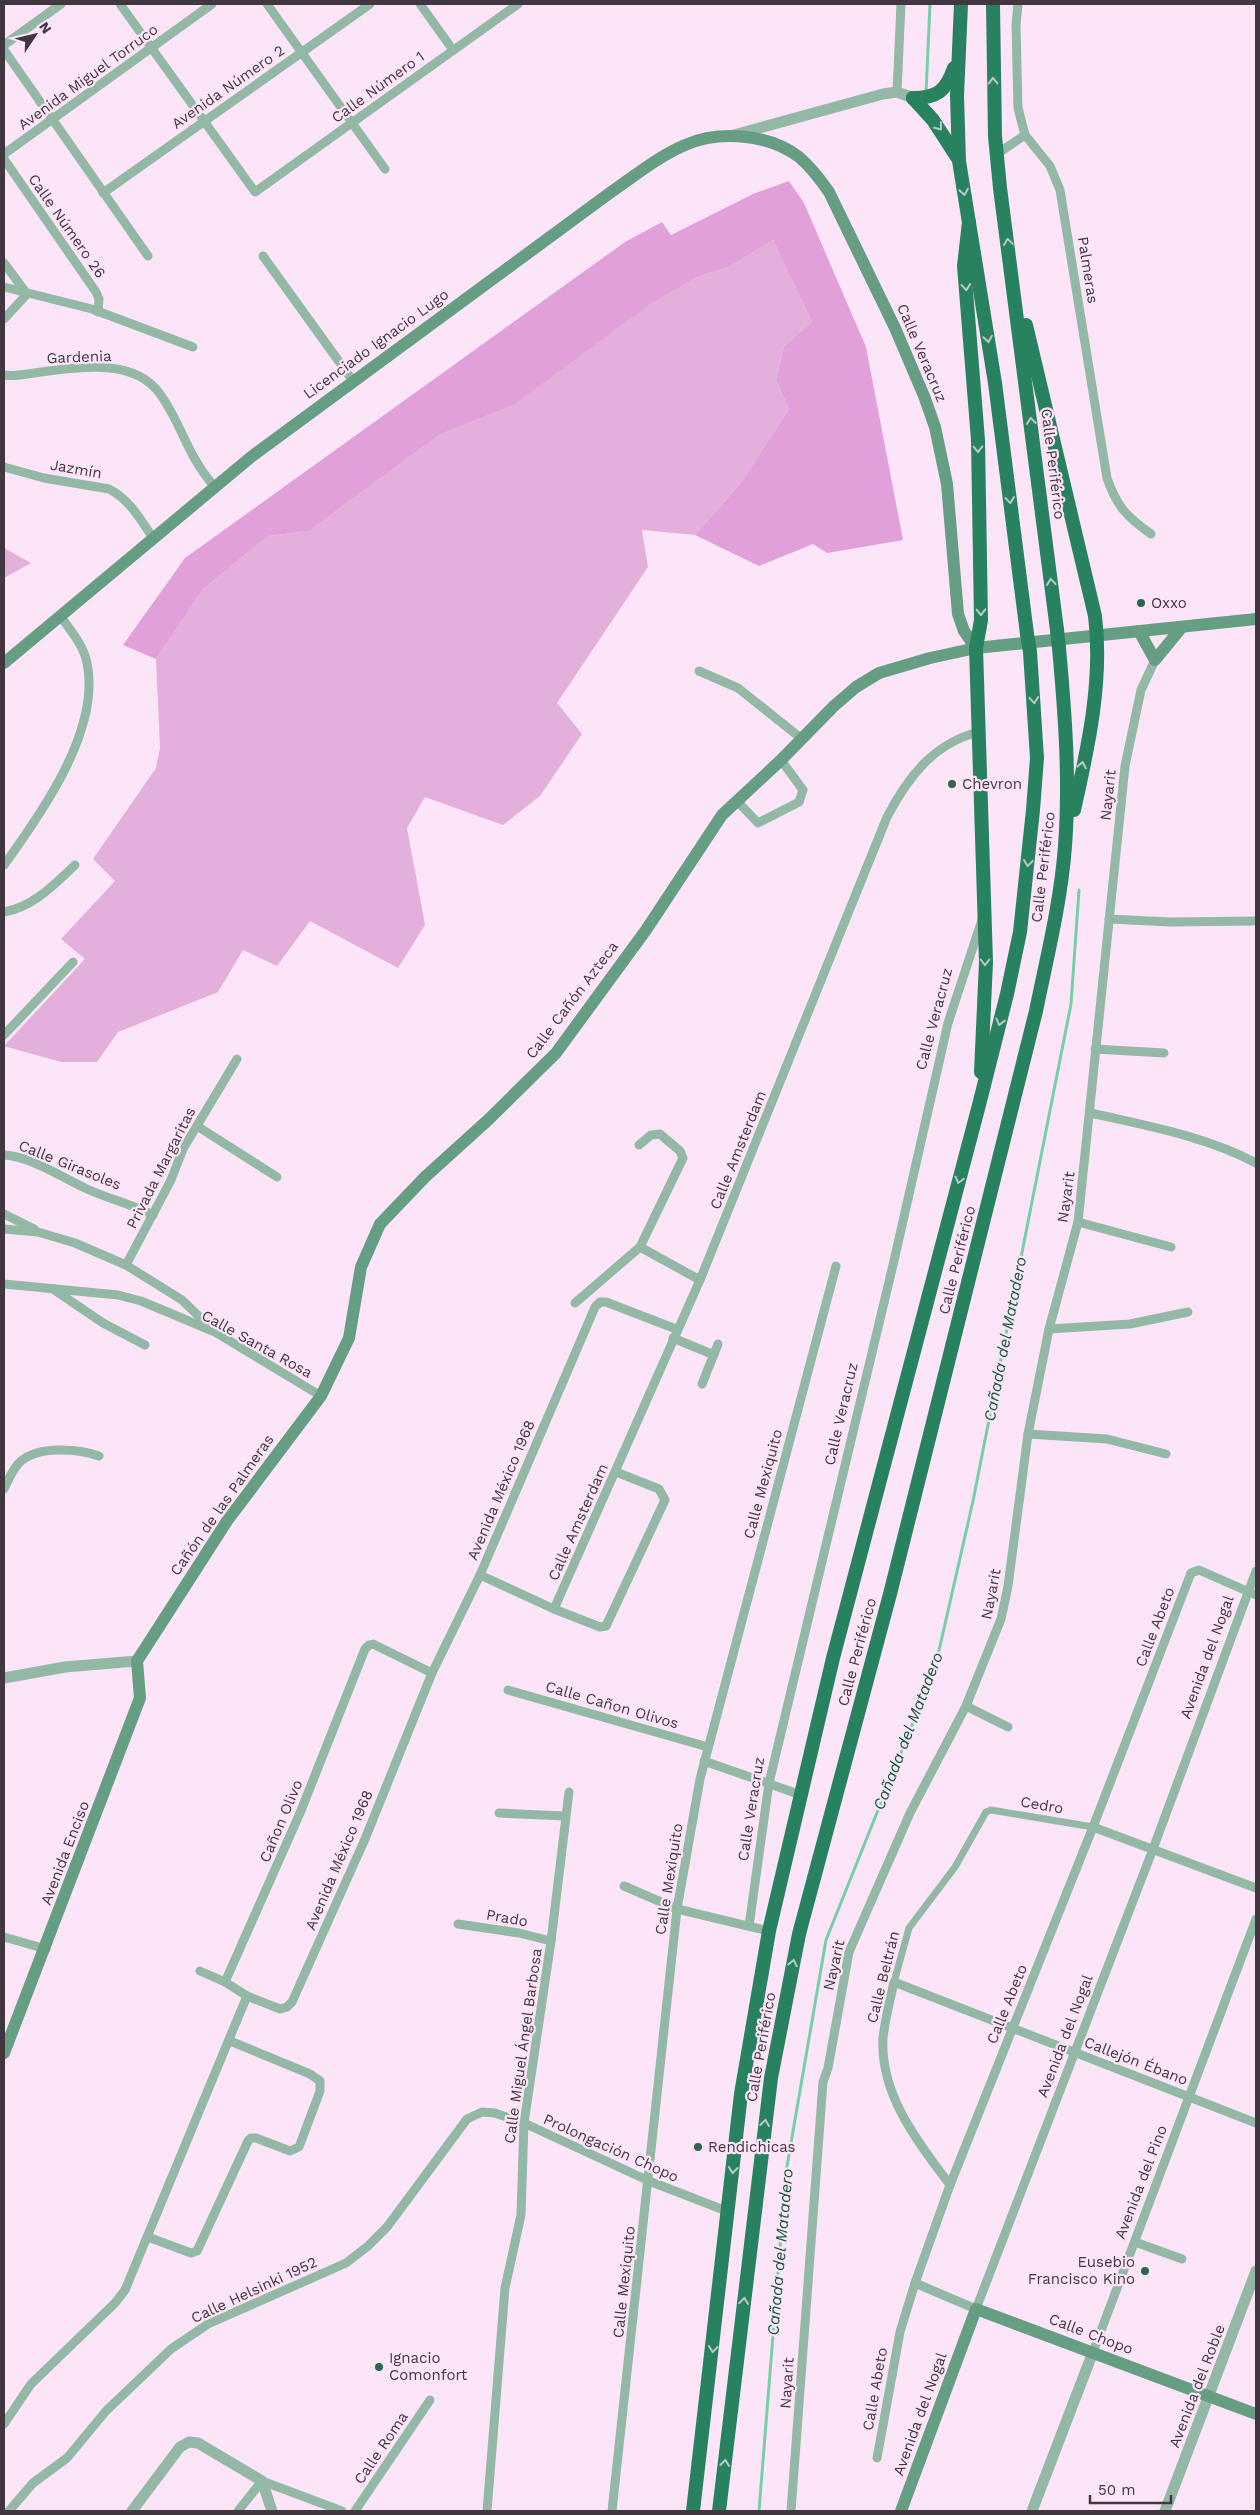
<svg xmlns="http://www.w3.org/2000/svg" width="1260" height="2515" font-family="'Work Sans',sans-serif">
<rect width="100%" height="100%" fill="#fce5f8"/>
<g fill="#e2b0db">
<polygon points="773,240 812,322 784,346 776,380 789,409 740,484 695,535 642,530 648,567 557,703 582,734 540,796 503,825 425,797 407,828 425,925 398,968 310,921 277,966 243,950 218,992 118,1032 97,1062 61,1062 4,1046 85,959 61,939 115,881 93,859 156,768 160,748 156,659 203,589 268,536 309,531 439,435 514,405 653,301 697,277 729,267"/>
<polygon points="4,548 31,563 4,578"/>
</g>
<polygon fill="#e1a0d9" points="789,181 804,203 866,347 903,540 827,553 813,544 759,566 695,535 740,484 789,409 776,380 784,346 812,322 773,240 729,267 697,277 650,304 514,405 439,435 309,531 268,536 203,589 156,659 123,645 185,558 625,242 662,222 671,235 753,194"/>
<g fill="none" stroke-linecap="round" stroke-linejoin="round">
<g stroke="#76d0a7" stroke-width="3">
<polyline points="926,93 930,4"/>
<polyline points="759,2511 786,2172 826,1940 935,1668 973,1501 1071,1004 1079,890"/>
</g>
<polyline stroke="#93b8a5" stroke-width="7" points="894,1982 909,1928 955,1867 986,1812 991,1810 1093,1827"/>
<g stroke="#93b8a5" stroke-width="9">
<polyline points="120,4 255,192 518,4"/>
<polyline points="267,4 385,169"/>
<polyline points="420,4 453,50"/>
<path d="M1018,4L1016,25L1018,108L1025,135L1050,166L1060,190L1107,478C1117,507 1127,517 1151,534"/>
<polyline points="4,45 61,4"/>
<polyline points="4,50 148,256"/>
<polyline points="897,92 901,4"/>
<polyline points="4,154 212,4"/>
<polyline points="997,154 1025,135"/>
<polyline points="4,159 96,292 99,299 98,312"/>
<polyline points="103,193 370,4"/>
<polyline points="263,256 353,381"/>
<polyline points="4,263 27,294 4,319"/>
<polyline points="4,287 92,309 193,347"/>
<path d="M4,375C13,377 25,374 34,373C74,368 133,356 160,394C182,424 187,456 214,486"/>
<path d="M4,467L44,478L109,489C129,499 141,520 153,538"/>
<polyline points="699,671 738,688 802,739"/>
<polyline points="737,801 758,823 799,802 803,790 781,760"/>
<path d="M4,865C41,814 101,730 87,663C84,646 71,631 61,617"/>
<path d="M4,912C33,907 54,885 75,865"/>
<polyline points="1109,919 1171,922 1256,921"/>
<polyline points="4,1035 73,962"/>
<polyline points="1095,1049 1164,1053"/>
<path d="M1091,1113C1147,1126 1205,1136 1256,1163"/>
<polyline points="197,1126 277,1177"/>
<path d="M4,1155C30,1156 63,1178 87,1189C109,1199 131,1204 153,1215"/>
<polyline points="4,1214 34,1229"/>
<polyline points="1078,1222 1171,1247"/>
<polyline points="4,1229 38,1232 75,1243 126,1265 182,1300 211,1328"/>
<polyline points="640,1247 700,1280"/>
<polyline points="126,1265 171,1180 183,1149 237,1059"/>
<polyline points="4,1284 118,1295 141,1301 215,1332 321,1396"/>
<polyline points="53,1289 103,1323 145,1345"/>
<polyline points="575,1303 640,1247 683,1158 680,1151 660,1134 651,1135 639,1145"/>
<polyline points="1049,1329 1130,1324 1188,1312"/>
<polyline points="673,1338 714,1355"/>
<polyline points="702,1384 718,1344"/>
<polyline points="1028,1434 1107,1439 1166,1454"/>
<path d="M4,1489C8,1481 13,1468 20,1462C38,1445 79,1449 99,1456"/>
<polyline points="480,1575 554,1609 600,1627 606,1626 665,1500 659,1489 616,1472"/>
<path d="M554,1609L700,1280L887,817C908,777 933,744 978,732"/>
<polyline points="508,1690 708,1747"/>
<polyline points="966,1706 1008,1727"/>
<polyline points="704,1761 801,1795"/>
<polyline points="499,1813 565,1816"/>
<polyline points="1093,1827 1256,1888"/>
<polyline points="624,1886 677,1909 769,1931"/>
<polyline points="458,1924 519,1933 551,1941"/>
<polyline points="749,1926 769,1783 893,1265 948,1023 982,920"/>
<polyline points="4,1937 46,1949"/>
<polyline points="200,1971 225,1982 247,1996 280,2009 287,2007 292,2002 365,1839 432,1673 480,1575 595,1307 600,1302 606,1302 676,1329"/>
<polyline points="225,1982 300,1813 365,1649 369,1645 373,1644 432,1673"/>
<path d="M950,2185C918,2142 880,2095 883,2038C885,2019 890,2001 894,1982L1256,2123"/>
<polyline points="148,2237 191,2253 197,2251 248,2141 251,2138 256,2138 290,2151 299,2147 320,2091 320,2081 310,2074 230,2041"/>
<polyline points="1135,2242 1182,2259"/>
<polyline points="915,2283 976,2309 1153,1849 1256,1571"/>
<polyline points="1093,2352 1256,1919"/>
<polyline points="4,2424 31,2384 115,2303 125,2290 247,1996"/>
<polyline points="877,2458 900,2332 915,2283 950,2185 1093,1827 1191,1573 1199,1570 1256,1595"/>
<polyline points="9,2511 33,2483 67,2458 106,2411 171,2349 208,2324 346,2263 368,2246 387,2227 467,2119 482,2112 495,2113 524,2123 649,2181 729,2212"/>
<polyline points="238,2511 262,2481 342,2511"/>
<polyline points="355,2511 430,2400"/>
<polyline points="487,2511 505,2288 521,2215 524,2123 551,1941 569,1792"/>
<polyline points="612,2511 677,1909 700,1779 836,1266"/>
<polyline points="791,2511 823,2082 828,2068 849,1952 910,1813 966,1706 1001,1619 1008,1586 1028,1434 1049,1329 1078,1222 1125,766 1141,690 1155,660"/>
</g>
<g stroke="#93b8a5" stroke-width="11">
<polyline points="734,135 883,94 897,92 913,98"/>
<polyline points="4,1678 65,1667 137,1661"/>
<polyline points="132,2511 180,2447 189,2442 198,2443 262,2481 272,2511"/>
<polyline points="1032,2511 1093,2352"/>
<polyline points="1165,2511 1256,2271"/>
</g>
<g stroke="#659e83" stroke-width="12">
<polyline points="1139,631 1155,660 1182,627"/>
<path d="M4,663L251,457L607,195C632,178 657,157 685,145C720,130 769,134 799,157C811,167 820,179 829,192L895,328L924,396L935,427L947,484L958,614L964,631L976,648"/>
<polyline points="4,2053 140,1698 137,1661 227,1521 321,1396 349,1338 361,1267 380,1224 425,1177 488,1120 556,1053 646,930 722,815 781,760 834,706 856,687 879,673 930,658 976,648 1256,619"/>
<polyline points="901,2511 976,2309 1256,2414"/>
</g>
<g stroke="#288260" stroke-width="14">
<polyline points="961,4 957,96 959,161 995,383 1027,634"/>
<polyline points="993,4 995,136 1000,188 1057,630"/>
<polyline points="913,98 933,120 957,157"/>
<path d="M913,98C937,98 946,91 954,68"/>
<polyline points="969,222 964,266 978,440 981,620 976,648 986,962 981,1072"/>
<path d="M1026,325L1095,616C1103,680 1088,748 1074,810"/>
<polyline points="693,2511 741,2094 769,1931 833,1658 979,1105 1007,994 1020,932 1033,810 1037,758 1030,652"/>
<path d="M719,2511L771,2078L799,1934L890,1594L1036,1011C1047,957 1061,901 1065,846C1070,779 1065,714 1059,648"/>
</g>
<g stroke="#288260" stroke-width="14">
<polyline points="1057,630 1059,648"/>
<polyline points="1027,634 1030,652"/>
</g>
</g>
<defs><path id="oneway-chevron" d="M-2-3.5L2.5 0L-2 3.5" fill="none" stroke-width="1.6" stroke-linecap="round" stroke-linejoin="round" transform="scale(1.25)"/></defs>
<g stroke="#bcc7ca">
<use href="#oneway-chevron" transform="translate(993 81) rotate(-92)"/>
<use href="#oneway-chevron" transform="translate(939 127) rotate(53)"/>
<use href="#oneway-chevron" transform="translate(964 192) rotate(80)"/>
<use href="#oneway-chevron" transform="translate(1008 242) rotate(-98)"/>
<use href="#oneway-chevron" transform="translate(966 287) rotate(85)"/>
<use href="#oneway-chevron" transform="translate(988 339) rotate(81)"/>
<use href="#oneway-chevron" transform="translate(1031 421) rotate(-97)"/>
<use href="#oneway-chevron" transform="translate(978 449) rotate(89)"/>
<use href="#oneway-chevron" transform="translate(1010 500) rotate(83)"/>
<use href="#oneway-chevron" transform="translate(1051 582) rotate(-97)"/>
<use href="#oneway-chevron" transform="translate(981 612) rotate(89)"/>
<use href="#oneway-chevron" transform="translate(1034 700) rotate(85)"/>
<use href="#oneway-chevron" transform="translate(1082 765) rotate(-80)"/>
<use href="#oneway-chevron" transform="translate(1028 863) rotate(96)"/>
<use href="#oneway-chevron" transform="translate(985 962) rotate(90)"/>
<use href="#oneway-chevron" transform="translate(1000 1022) rotate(104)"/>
<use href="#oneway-chevron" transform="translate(959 1180) rotate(105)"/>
<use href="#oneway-chevron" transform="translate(793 1963) rotate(-79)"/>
<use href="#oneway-chevron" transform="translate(765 2123) rotate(-83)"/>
<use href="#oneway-chevron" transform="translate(733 2170) rotate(96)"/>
<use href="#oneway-chevron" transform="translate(744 2301) rotate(-83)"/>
<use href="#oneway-chevron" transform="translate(713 2349) rotate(97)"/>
<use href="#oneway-chevron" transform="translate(725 2463) rotate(-83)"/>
</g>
<g fill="#2e654d" stroke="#fce5f8" stroke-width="2">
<circle cx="1141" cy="603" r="5"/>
<circle cx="952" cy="784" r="5"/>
<circle cx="698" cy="2147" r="5"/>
<circle cx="1145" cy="2271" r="5"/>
<circle cx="379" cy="2367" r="5"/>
</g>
<g text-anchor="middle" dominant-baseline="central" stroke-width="4.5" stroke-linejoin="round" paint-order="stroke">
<g font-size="15" fill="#423740" stroke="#fce5f8">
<text transform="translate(88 77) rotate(-36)">Avenida Miguel Torruco</text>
<text transform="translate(228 87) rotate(-35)">Avenida Número 2</text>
<text transform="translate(378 87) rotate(-36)">Calle Número 1</text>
<text transform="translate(67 226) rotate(55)">Calle Número 26</text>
<text transform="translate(1088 270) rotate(81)">Palmeras</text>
<text transform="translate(376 344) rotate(-36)">Licenciado Ignacio Lugo</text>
<text transform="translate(922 353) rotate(67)">Calle Veracruz</text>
<text transform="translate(79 357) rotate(-2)">Gardenia</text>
<text transform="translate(1053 464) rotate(83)">Calle Periférico</text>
<text transform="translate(76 469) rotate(10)">Jazmín</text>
<text transform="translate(1108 795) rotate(-84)">Nayarit</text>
<text transform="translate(1043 867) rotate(-83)">Calle Periférico</text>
<text transform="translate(572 1000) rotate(-53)">Calle Cañón Azteca</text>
<text transform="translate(934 1019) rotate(-75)">Calle Veracruz</text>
<text transform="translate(738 1150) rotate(-68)">Calle Amsterdam</text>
<text transform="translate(70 1165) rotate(22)">Calle Girasoles</text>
<text transform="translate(161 1168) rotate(-63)">Privada Margaritas</text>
<text transform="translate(1066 1197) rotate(-82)">Nayarit</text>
<text transform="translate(957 1260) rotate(-76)">Calle Periférico</text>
<text transform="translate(257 1344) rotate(29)">Calle Santa Rosa</text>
<text transform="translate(841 1414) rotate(-77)">Calle Veracruz</text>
<text transform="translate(763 1484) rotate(-75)">Calle Mexiquito</text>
<text transform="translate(501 1490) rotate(-67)">Avenida México 1968</text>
<text transform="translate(222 1505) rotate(-55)">Cañón de las Palmeras</text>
<text transform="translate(578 1522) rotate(-66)">Calle Amsterdam</text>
<text transform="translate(991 1594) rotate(-79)">Nayarit</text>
<text transform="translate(1155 1627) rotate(-69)">Calle Abeto</text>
<text transform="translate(857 1652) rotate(-75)">Calle Periférico</text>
<text transform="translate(1207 1657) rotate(-70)">Avenida del Nogal</text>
<text transform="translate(612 1705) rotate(16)">Calle Cañon Olivos</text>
<text transform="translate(1042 1805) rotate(10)">Cedro</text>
<text transform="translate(751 1809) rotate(-81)">Calle Veracruz</text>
<text transform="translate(281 1821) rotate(-67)">Cañon Olivo</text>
<text transform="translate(65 1853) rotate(-69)">Avenida Enciso</text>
<text transform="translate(339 1860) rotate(-67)">Avenida México 1968</text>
<text transform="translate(669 1879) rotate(-81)">Calle Mexiquito</text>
<text transform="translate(507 1918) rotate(10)">Prado</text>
<text transform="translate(834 1965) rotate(-77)">Nayarit</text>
<text transform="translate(883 1977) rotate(-76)">Calle Beltrán</text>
<text transform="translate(1007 2004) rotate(-68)">Calle Abeto</text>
<text transform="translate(1065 2036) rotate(-69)">Avenida del Nogal</text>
<text transform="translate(523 2046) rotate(-82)">Calle Miguel Ángel Barbosa</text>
<text transform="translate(761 2047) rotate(-80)">Calle Periférico</text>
<text transform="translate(1136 2061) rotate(21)">Callejón Ébano</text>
<text transform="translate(611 2148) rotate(24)">Prolongación Chopo</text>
<text transform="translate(1141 2182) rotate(-69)">Avenida del Pino</text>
<text transform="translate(624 2282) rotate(-84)">Calle Mexiquito</text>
<text transform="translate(254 2290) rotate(-25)">Calle Helsinki 1952</text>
<text transform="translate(1091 2334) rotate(21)">Calle Chopo</text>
<text transform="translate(787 2383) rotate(-86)">Nayarit</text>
<text transform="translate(1197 2386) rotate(-69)">Avenida del Roble</text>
<text transform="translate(875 2389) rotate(-80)">Calle Abeto</text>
<text transform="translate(920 2414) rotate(-70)">Avenida del Nogal</text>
<text transform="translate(381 2448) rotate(-56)">Calle Roma</text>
</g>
<g font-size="15" fill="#423740" stroke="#fce5f8" text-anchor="start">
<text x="1151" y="603">Oxxo</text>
<text x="962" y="784">Chevron</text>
<text x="708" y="2147">Rendichicas</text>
<text x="1135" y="2262" text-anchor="end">Eusebio<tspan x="1135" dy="17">Francisco Kino</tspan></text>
<text x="389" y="2358">Ignacio<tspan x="389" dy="17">Comonfort</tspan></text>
</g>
<g font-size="16" font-style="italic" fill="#0c553b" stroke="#fce5f8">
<text transform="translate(1005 1339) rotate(-79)">Cañada del Matadero</text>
<text transform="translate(908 1731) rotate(-69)">Cañada del Matadero</text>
<text transform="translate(780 2252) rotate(-85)">Cañada del Matadero</text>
</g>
</g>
<rect width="1260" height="2515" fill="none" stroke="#423740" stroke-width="10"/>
<g transform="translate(35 35) rotate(55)" stroke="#fce5f8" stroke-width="4" paint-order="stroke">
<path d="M0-4L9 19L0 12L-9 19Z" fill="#423740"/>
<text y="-8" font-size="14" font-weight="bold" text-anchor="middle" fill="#423740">N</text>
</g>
<path d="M1090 2495v8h81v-8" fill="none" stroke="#423740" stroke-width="2.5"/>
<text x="1098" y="2495" font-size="15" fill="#423740" stroke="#fce5f8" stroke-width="4" paint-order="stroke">50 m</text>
</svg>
